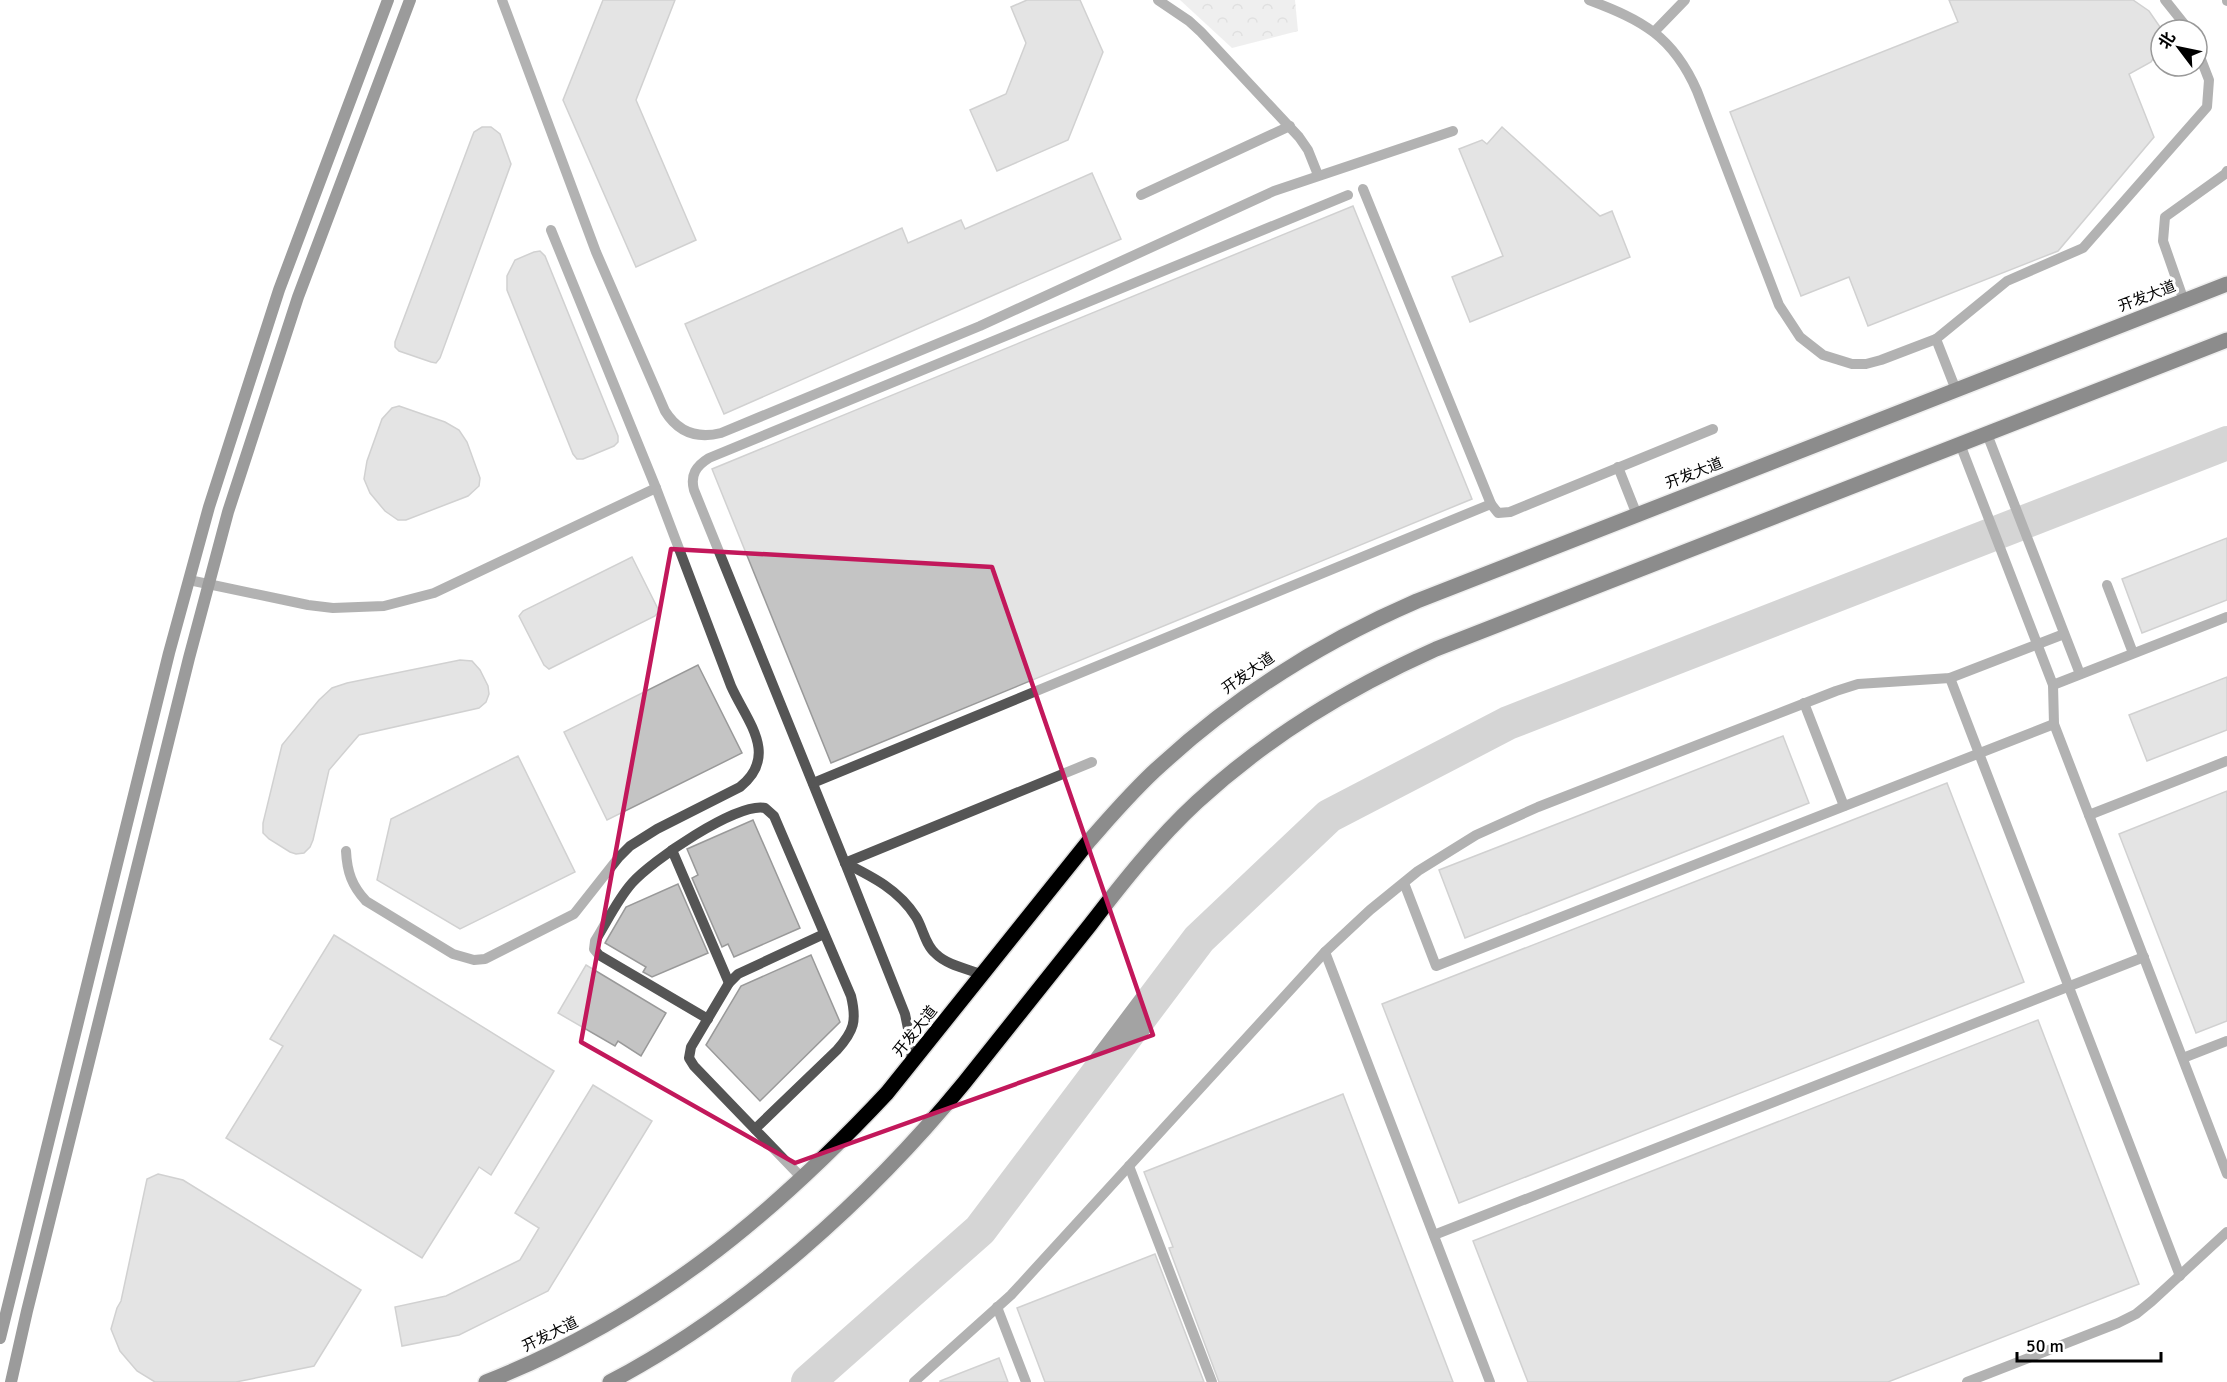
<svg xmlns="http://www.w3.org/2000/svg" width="2227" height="1382" font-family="Signika,'Noto Sans SC',sans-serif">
<defs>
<pattern id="forest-crowns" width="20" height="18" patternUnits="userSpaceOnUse" patternTransform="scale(1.5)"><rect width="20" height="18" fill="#dcdcdc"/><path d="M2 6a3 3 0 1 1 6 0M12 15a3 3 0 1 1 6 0" fill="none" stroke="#bbb"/></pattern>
</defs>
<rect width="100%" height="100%" fill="#fff"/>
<polygon fill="url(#forest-crowns)" points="1180,0 1295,0 1298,31 1232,48"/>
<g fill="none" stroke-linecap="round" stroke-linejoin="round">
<polyline stroke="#a3a3a3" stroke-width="34" points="808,1382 980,1230 1199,939 1329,816 1508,723 2227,443"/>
</g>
<g fill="#c4c4c4" stroke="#999" stroke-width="1.5">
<polygon points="603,0 675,0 636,100 696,240 636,267 563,100"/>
<polygon points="1027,0 1080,0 1103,52 1068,140 997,171 970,110 1006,94 1026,43 1011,7"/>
<polygon points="1949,0 2133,0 2149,11 2160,27 2160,48 2151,62 2129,74 2154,137 2058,251 1868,326 1849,277 1801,296 1730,112 1958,22"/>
<polygon points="482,127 491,127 500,134 511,164 440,358 436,363 431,362 399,351 395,347 395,342 472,137 474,132"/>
<polygon points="1502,127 1600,216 1612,211 1630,257 1470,322 1452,277 1503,256 1459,149 1482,140 1487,144"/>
<polygon points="1092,173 1121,239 724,414 685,324 902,228 908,243 961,220 965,229"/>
<polygon points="1353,206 1472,499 831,763 712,469"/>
<polygon points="540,251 545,256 618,436 618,442 614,446 583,459 577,459 573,454 507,290 507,276 515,260 534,252"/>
<polygon points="399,406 445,422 459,430 467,442 480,478 479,486 468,496 406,520 398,520 385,511 370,493 364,479 367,461 382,419 392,408"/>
<polygon points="2227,538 2227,600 2142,633 2122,579"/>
<polygon points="632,557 659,611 655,616 549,669 544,665 519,616 523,611"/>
<polygon points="460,660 472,661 480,670 488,686 489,694 486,702 479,708 359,735 329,770 313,840 310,847 304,853 296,854 290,852 269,839 263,833 263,823 282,745 319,700 332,688 347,683"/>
<polygon points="698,665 742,753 607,820 564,732"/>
<polygon points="2227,677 2227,730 2147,761 2129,715"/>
<polygon points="1783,736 1809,803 1465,938 1439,870"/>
<polygon points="518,756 575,872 460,929 377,880 391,819"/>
<polygon points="1947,783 2024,982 1459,1203 1382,1004"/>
<polygon points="2227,791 2227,1021 2196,1033 2119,834"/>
<polygon points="753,820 800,928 734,957 728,944 722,947 692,878 698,875 687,849"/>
<polygon points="678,884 708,953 652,977 643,972 646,967 605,943 626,907"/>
<polygon points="334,935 554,1071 491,1175 479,1167 422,1258 226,1138 283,1046 270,1039"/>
<polygon points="811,955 840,1022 760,1101 706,1045 741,986"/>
<polygon points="586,965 666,1013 641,1056 618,1041 615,1046 558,1013"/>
<polygon points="2038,1020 2139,1284 1888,1382 1528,1382 1473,1241"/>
<polygon points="593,1085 652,1121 548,1291 459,1335 402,1346 395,1307 446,1296 520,1260 539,1228 515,1213"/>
<polygon points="1343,1094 1453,1382 1219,1382 1169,1248 1173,1247 1144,1172"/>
<polygon points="158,1174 183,1180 361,1290 314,1366 236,1382 155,1382 137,1371 120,1351 111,1329 117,1308 121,1301 147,1179"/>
<polygon points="1155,1254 1204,1382 1045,1382 1017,1308"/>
<polygon points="999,1358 1008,1382 940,1382 940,1381"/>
</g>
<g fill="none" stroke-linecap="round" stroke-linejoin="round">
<g stroke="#dbdbdb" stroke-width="18">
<g id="primary">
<path d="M486,1382C648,1318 769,1219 887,1093L1089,841C1112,815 1135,788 1161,765C1237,695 1322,642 1417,601L2227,284"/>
<path d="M610,1382C743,1312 869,1199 964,1083C1006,1030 1048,977 1090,925C1123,882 1157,839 1197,802C1269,736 1347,689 1436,649L2227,340"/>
</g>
</g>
<g stroke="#555" stroke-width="10">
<path d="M502,0L596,252L665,411C678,432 697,439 721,433L980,326L1274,191L1453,131"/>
<polyline points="1158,0 1189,21 1201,32 1299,137 1308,150 1318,175"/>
<path d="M1589,0C1642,20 1673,36 1697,91L1779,305L1800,337L1823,355L1852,364H1866L1881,360L1936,339L1956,390"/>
<polyline points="2165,0 2189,30"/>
<polyline points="2227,0 2227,1"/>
<polyline points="1654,32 1685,0"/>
<polyline points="1363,189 1491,504 1498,513 1510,512 1713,429"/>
<polyline points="1141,195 1290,126"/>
<polyline points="2184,301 2163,241 2165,217 2225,174 2227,171"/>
<polyline points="1936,339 2007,281 2083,248 2207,107 2209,80 2197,49"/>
<polyline points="1987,434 2080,674"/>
<polyline points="1960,444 2053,685"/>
<polyline points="1618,467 1637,515"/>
<polyline points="189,580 308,605 333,608 384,606 434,593 656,488"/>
<polyline points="2107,585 2133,653"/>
<polyline points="2227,617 2053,685 2054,724 2227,1174"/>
<polyline points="1950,678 2180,1276"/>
<polyline points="1804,703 1844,806"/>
<path d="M1092,762L845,863L694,490C690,475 696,466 709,458L1348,195"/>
<polyline points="813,783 1491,504"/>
<polyline points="2089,815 2227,761"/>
<polyline points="672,850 729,983"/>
<path d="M346,851C347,872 352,886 366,901L453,954L474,960L485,959L574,914L619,857L630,846L657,829L740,787C780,755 746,720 731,686L656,488L551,230"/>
<polyline points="845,863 905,1014 912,1048 911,1064"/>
<path d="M845,863C873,877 899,890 916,917C923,928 925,945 936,954C947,965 968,969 983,975"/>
<polyline points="1404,883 1436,966 2054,724"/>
<polyline points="1325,952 1490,1382"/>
<path d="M708,1019L599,955L594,949L595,941C607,922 617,900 632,883C651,861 737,802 765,808L774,816L851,996C857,1021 854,1031 837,1050L755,1129"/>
<polyline points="2183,1058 2227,1041"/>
<polyline points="1129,1166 1212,1382"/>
<polyline points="802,1178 694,1066 689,1058 691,1047 729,983 738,974 824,934"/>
<polyline points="1434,1235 2144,957"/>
<polyline points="997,1307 1026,1382"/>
<polyline points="914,1382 1011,1295 1325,952 1370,910 1418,871 1476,835 1538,807 1836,691 1858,684 1950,678 2064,634"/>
<polyline points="1967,1382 2118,1323 2136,1314 2152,1301 2227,1232"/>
</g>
<g stroke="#222" stroke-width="12">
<polyline points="0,1338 169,653 209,507 279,290 388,0"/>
<polyline points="11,1382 27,1311 189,658 228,512 298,297 410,0"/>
</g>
<use href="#primary" stroke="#000" stroke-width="15"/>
</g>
<path d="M0 0H2227V1382H0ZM671,549L992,567L1153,1035L795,1163L581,1042Z" fill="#fff" fill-opacity=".55" fill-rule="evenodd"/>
<path fill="none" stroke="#c2185b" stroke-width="4.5" stroke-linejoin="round" d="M671,549L992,567L1153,1035L795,1163L581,1042Z"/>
<g text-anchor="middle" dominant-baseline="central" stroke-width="6" stroke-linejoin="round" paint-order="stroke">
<g font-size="15" fill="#000" stroke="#fff">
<text transform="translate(2147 296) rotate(-21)">开发大道</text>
<text transform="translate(1694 473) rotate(-21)">开发大道</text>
<text transform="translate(1248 673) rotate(-35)">开发大道</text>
<text transform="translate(915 1031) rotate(-51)">开发大道</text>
<text transform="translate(550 1334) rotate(-26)">开发大道</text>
</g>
</g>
<g transform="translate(2179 48) rotate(302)"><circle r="28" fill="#ffffff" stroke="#999999" stroke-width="1.5"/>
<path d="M0-4.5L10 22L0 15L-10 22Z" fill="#000000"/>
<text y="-9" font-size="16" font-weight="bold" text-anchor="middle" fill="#000000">北</text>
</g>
<path d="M2017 1352v9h144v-9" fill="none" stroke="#000000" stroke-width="3"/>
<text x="2026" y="1352" font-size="18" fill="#000000" stroke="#ffffff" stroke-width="4.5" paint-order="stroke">50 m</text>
</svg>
